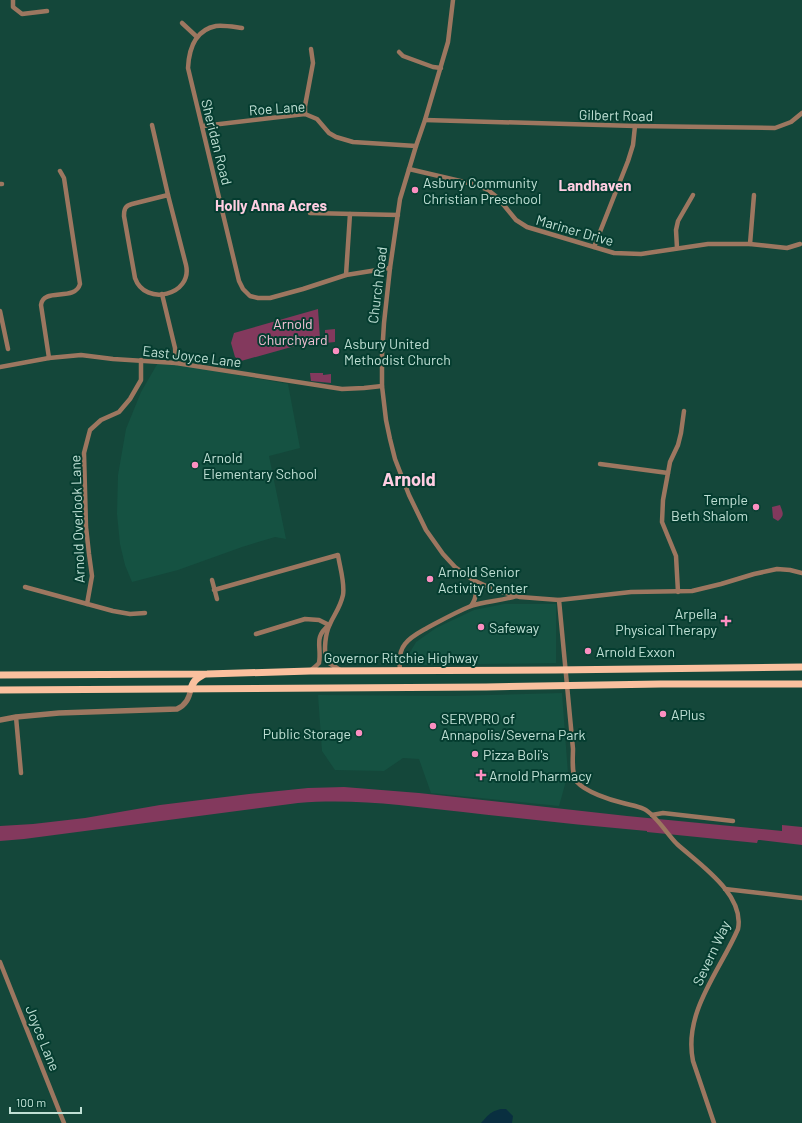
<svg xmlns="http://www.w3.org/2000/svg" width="802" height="1123" font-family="Barlow,sans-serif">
<rect width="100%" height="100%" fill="#14473a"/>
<g fill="#155242">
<polygon points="159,361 288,384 300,448 269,456 286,539 275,537 242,547 178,570 132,582 125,565 120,544 117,514 118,475 126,429 141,392"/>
<polygon points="504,604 556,604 556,663 408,665 409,654 416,642 436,628 474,610"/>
<polygon points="562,693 568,774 559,806 431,793 419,759 403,758 384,771 335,770 322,751 318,695 451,696"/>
</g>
<g fill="#83395d">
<polygon points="318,309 320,339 241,361 235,357 231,343 234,333"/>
<polygon points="335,329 335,342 325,343 325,330"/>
<polygon points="310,373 323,373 323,375 331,374 331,383 311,381"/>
<path d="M780,505C783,513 785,515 778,521L773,518L772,507Z"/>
<path d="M344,787L419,793L627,816L782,831V825L802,827V845L760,840H758L757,843L647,832V831C586,826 524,819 463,812C408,806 354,798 298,803L24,839L0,841V826L33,824L85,818L160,805L249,794L308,788Z"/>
</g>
<path fill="#092f40" d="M501,1109H506L513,1116L512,1123H481C489,1115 489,1112 501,1109Z"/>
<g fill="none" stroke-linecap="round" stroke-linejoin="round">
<g stroke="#9d7760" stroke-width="4.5">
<polyline points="13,0 13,7 22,14 47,11"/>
<polyline points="453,0 448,42 425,120 416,146 400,199 390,268 384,323 382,355 382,386 386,420 390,439 395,459 409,495 426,530 443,554 455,567 473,580 484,585 498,591 520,597 559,600 631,592 692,591 721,584 754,574 777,569 790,570 802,573"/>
<polyline points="182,23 197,37"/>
<path d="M242,28C234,27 224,25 216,26C195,30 189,48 188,68L239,281L243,289L250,296L258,298H270L303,289L346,275L390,268"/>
<polyline points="399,52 403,56 433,67 441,68"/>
<polyline points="305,114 305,106 313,63 311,49"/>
<polyline points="425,120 635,126 775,128 791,122 802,113"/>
<polyline points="152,125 168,195"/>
<polyline points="203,126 305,114 317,119 329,133 336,137 353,142 416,146"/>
<polyline points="409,169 473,184 488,190 498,198 516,220 527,227 614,253 641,254 708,244 750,244 787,248 800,244"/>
<polyline points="0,184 2,184"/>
<path d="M168,195L186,265C193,295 145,307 135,278L124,216C124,209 125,206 132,204Z"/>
<polyline points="310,213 398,215"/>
<polyline points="750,244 754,195"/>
<polyline points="594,247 628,161 633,145 635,126"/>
<polyline points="677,248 676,230 678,221 693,195"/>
<polyline points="346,275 350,214"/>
<polyline points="162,294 175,348 176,363"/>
<polyline points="0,311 8,349"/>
<path d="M49,358L41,305C43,287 75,302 80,284L64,178L60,171"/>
<polyline points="0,367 49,358 81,355 113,359 176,363 342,389 364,388 382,386"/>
<polyline points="600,464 668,473"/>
<polyline points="212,580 217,599"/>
<polyline points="25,587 113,611 130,614 145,613"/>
<path d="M214,590L338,555C340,568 345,583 343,595C340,608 335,613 330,624C325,634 324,649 326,661L340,670"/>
<polyline points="678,592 676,556 662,522 663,500 668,473 670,462 678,445 681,433 684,411"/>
<path d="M559,600L573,749C573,757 571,775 577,782C586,792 610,800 623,803C630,805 637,806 644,809C655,814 667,834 677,844C699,864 745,894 738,929C720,971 683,1012 693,1061L714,1123"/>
<polyline points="87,604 92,576 89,554 86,527 84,453 90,430 101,420 119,412 130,399 141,380 141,360"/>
<path d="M471,606C478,596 476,591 473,580"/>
<polyline points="256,634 305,619 319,620 329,625"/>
<path d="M400,670C399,661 399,651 405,644C410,637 420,632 427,628C442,620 456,612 471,606C485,601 501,601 516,596"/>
<path d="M310,671L316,666L319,663C322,646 313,638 329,625"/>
<polyline points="16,717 21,773"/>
<polyline points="652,815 663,813 733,821"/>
<polyline points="725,889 802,898"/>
<polyline points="0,962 64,1123"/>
</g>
<path stroke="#9d7760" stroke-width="5.5" d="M0,720L16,717L59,713L177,709C186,705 189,698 191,689"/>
<g stroke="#fac09e" stroke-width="7">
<polyline points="0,675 207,674 310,671 555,670 802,667"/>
<path d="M191,689C193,681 196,679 203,675"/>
<polyline points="0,690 486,687 661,684 802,684"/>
</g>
</g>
<g fill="#fc8fc1" stroke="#053d30" stroke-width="1.5">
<circle cx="415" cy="190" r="4"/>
<circle cx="336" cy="351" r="4"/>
<circle cx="195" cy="465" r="4"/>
<circle cx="756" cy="507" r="4"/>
<circle cx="430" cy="579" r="4"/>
<path d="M724 615h4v4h4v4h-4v4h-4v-4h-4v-4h4z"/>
<circle cx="481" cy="627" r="4"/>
<circle cx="588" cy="651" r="4"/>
<circle cx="663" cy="714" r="4"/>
<circle cx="433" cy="726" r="4"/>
<circle cx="359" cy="733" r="4"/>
<circle cx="475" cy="754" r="4"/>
<path d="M479 769h4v4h4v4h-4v4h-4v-4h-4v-4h4z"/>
</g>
<g text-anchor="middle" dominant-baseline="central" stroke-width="4" stroke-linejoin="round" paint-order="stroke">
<g font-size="14" fill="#c0e0d5" stroke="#053d30">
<text transform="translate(277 108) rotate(-4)">Roe Lane</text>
<text transform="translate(616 115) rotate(1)">Gilbert Road</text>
<text transform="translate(217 142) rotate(76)">Sheridan Road</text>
<text transform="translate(575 230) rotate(16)">Mariner Drive</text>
<text transform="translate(377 285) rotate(-83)">Church Road</text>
<text transform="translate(192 356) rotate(7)">East Joyce Lane</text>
<text transform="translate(77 519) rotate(-92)">Arnold Overlook Lane</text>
<text x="401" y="657">Governor Ritchie Highway</text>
<text transform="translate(711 953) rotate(-65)">Severn Way</text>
<text transform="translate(43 1038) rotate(68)">Joyce Lane</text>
</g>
<g font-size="14" fill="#c0e0d5" stroke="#053d30" text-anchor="start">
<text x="423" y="182">Asbury Community<tspan x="423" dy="16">Christian Preschool</tspan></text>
<text x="344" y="343">Asbury United<tspan x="344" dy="16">Methodist Church</tspan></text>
<text x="203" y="457">Arnold<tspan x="203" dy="16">Elementary School</tspan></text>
<text x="748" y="499" text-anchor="end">Temple<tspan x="748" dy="16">Beth Shalom</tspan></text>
<text x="438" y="571">Arnold Senior<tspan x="438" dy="16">Activity Center</tspan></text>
<text x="717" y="613" text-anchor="end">Arpella<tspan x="717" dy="16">Physical Therapy</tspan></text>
<text x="489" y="627">Safeway</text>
<text x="596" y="651">Arnold Exxon</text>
<text x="671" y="714">APlus</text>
<text x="441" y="718">SERVPRO of<tspan x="441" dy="16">Annapolis/Severna Park</tspan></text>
<text x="351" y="733" text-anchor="end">Public Storage</text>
<text x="483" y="754">Pizza Boli's</text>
<text x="489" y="775">Arnold Pharmacy</text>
</g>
<g font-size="14" fill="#f5c2d7" stroke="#053d30">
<text x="293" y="323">Arnold<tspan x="293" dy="16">Churchyard</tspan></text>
</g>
<g font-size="15" font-weight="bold" fill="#ffcee2" stroke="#053d30">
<text x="595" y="185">Landhaven</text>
<text x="271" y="205">Holly Anna Acres</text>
</g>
<g font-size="18" font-weight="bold" fill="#ffcee2" stroke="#053d30">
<text x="409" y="479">Arnold</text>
</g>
</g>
<path d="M10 1107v6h71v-6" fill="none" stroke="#c0e0d5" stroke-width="2"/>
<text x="16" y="1107" font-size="12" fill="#c0e0d5" stroke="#053d30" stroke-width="3" paint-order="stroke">100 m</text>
</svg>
